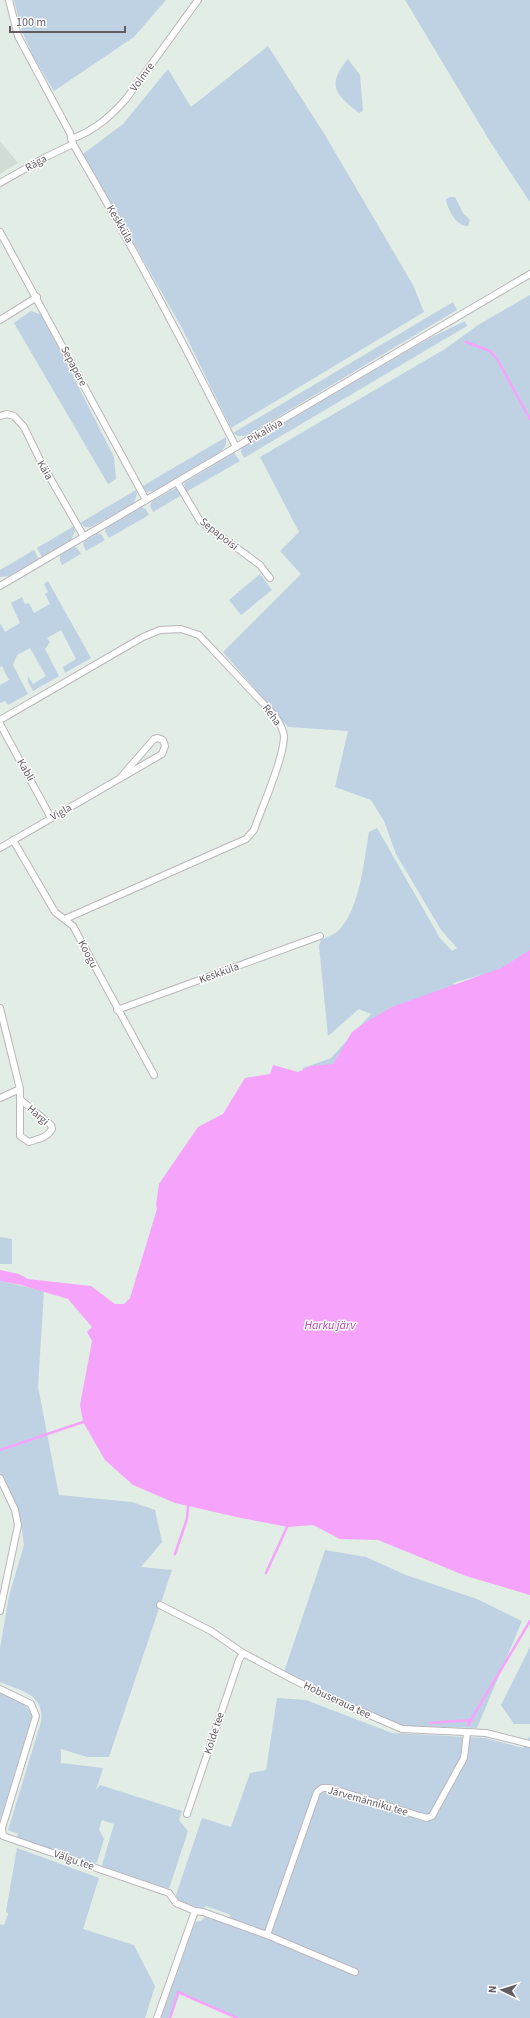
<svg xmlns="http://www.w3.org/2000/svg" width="530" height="2018" font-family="'Source Sans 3',sans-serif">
<rect width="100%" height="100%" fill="#e2ede5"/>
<polygon fill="#d0ddd4" points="0,141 18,163 0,174"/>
<g fill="#bfd2e4">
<polygon points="14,0 166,0 134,37 54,91 33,56 22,31"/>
<polygon points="405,0 530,0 530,202 491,143"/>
<polygon points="268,46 325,135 413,285 424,312 231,428 182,328 83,154 123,124 168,69 191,107"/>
<path d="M348,59L360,75L363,111L359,113C335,94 326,85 348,59Z"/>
<path d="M450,197H455L463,213L470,220L468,226C457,227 447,209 446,199Z"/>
<path d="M530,295V970L459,984L480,975L453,983L458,991L373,1058L304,1074L303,1068L331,1058L371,1014L359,1009L328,1036L319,946L321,940C327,937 336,934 340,929C360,907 364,860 369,832L377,828L440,938L452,951L457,948L441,930L396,854L384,821L371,800L335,787L348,731L288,727L223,652L301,574L280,551L299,532L260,457L445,349L478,325Z"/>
<polygon points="453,302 457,310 246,436 238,436 233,433"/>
<polygon points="31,311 42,315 114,457 116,479 108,484 14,323"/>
<polygon points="465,321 467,326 244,458 241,452 242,447 428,339"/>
<polygon points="226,437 226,444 222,451 154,491 146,492 141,487"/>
<polygon points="234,453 240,461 186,492 184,483"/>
<polygon points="176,488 182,495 153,512 150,506 152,501"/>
<polygon points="136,490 137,493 134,503 91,527 85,527 80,523"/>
<polygon points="141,507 146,509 149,515 109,538 105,531 106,528"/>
<polygon points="74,526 75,531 71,540 42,557 37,548"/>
<polygon points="98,533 101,534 105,540 86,551 83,544 85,541"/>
<polygon points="74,547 77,548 81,554 62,565 60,561 60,555"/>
<polygon points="34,550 39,559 9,576 0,577 0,570"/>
<polygon points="260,574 272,590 241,615 229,600"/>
<polygon points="48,581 91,658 65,673 63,667 76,659 61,630 47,638 50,642 45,649 59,676 33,691 28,682 28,676 33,684 46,676 30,648 17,655 13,665 28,694 8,705 5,701 0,703 0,685 9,680 2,666 0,667 0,623 5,632 20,623 11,603 22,597 25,604 29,603 34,613 50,604 45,594 48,592 44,584"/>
<polygon points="0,1237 12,1239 12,1264 0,1264"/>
<path d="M0,1281L44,1291L38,1387L59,1495L132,1502L155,1510L162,1542L141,1567L172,1570L109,1757H87L61,1749V1763L103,1768L96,1790L100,1785L182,1811L179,1820L188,1831L169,1889L104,1867L102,1865L114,1824L102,1820L99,1829L104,1839L97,1862L93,1863L17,1838L18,1834L8,1830L41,1722C45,1694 21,1691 0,1682V1648L9,1596L24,1545L20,1516L0,1472Z"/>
<polygon points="325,1550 366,1557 406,1575 477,1599 522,1621 477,1728 403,1726 332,1695 284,1672"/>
<polygon points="530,1647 530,1724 514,1724 501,1705"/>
<polygon points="0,1693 23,1703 32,1713 32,1719 0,1820"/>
<polygon points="277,1698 306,1700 392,1733 485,1738 523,1748 530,1736 530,2018 235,2018 180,1993 171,2018 161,2018 195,1922 201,1921 205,1917 223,1923 231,1915 206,1906 202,1909 178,1900 176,1895 202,1818 231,1827 250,1773 266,1770"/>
<polygon points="17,1848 99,1878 83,1929 134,1945 155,1986 145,2018 0,2018 0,1924 4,1925 8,1914 6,1911"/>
</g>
<polygon fill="#f6a4fb" points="530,950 530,1595 466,1576 378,1540 340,1539 313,1525 288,1527 241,1518 175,1503 133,1485 105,1460 83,1422 80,1405 92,1341 87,1332 92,1327 68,1299 21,1285 0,1281 0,1270 19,1274 28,1279 91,1286 115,1304 124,1304 130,1298 157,1209 156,1205 159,1184 198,1127 223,1114 245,1078 270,1074 273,1065 298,1072 311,1066 333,1064 352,1032 366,1022 392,1007 501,968"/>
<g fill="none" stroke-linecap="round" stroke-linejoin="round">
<g stroke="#f6a4fb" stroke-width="2.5">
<polyline points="466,342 490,351 497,359 530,419"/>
<polyline points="0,1450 83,1422"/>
<polyline points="175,1554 187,1519 188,1506"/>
<polyline points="266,1573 287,1527"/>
<polyline points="430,1723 472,1720"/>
<polyline points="468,1725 530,1621"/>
<polyline points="170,2018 178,1992 237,2018"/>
</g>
<g stroke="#bcb5bb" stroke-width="8">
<g id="street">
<path d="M9,0L18,36L70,133L73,144C131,243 184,344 236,447"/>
<path d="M71,139C94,131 110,117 126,99L198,0"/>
<polyline points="0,183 46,157 73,144"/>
<polyline points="0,232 146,500"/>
<polyline points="0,320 37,297"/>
<polyline points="0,416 7,414 14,416 24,427 41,462 84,537"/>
<polyline points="177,482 200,521 260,565 270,578"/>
<polyline points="0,586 530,274"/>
<path d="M0,720L143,637L160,630L181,629L199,635L275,716C279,722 283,728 284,736C284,758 262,807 254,830L246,839L65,919"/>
<polyline points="0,724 51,818"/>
<polyline points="13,840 55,912 73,926 154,1075"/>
<polyline points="0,848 162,754 165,746 163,740 158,738 154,739 121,777"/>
<path d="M0,1008L20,1089V1136L29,1142C38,1139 47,1138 52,1129L51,1125L21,1100"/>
<polyline points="117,1010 320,936"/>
<polyline points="0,1098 20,1089"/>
<polyline points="0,1478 15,1510 18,1525 0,1611"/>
<polyline points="160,1605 211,1631 243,1653 292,1679 328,1697 402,1729 486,1733 530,1744"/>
<polyline points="0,1689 31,1704 36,1716 2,1828 3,1836 169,1893 176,1903 195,1911 157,2018"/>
<polyline points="187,1814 239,1660 243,1653"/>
<polyline points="195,1911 203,1912 267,1935 317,1792 322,1788 330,1788 420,1816 427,1818 432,1816 464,1758 467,1733"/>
<polyline points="267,1935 355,1972"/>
</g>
</g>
<use href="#street" stroke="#fff" stroke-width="6"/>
</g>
<g text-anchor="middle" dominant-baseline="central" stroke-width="3" stroke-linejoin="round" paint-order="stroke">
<g font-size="11" fill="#625b62" stroke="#fff">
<text transform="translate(142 77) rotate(-54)">Volmre</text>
<text transform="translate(36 163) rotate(-29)">Räga</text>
<text transform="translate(120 224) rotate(60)">Keskküla</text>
<text transform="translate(74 366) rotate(62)">Sepapere</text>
<text transform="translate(265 431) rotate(-30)">Pikaliiva</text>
<text transform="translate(45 470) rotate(60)">Käia</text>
<text transform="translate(219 534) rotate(38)">Sepapoisi</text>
<text transform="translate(272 715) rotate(53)">Reha</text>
<text transform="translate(26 770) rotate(60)">Kabli</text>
<text transform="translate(61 812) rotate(-29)">Vigla</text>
<text transform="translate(88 954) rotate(62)">Koogu</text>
<text transform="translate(219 973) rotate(-20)">Keskküla</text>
<text transform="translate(38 1115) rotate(41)">Hargi</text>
<text transform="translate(337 1700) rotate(25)">Hobuseraua tee</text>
<text transform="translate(214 1733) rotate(-72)">Kolde tee</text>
<text transform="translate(368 1801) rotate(16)">Järvemänniku tee</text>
<text transform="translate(74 1860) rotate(19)">Välgu tee</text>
</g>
<g font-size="12" font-style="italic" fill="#b544b3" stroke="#fff">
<text x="330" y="1325">Harku järv</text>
</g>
</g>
<g transform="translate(502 1990) rotate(274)" stroke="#ffffff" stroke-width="3" paint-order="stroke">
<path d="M0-3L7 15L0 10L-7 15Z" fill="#625b62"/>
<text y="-6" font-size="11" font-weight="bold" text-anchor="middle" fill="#625b62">N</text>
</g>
<path d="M10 26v6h115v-6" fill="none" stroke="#625b62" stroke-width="2"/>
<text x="16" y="26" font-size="12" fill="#625b62" stroke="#ffffff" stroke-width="3" paint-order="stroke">100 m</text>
</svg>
